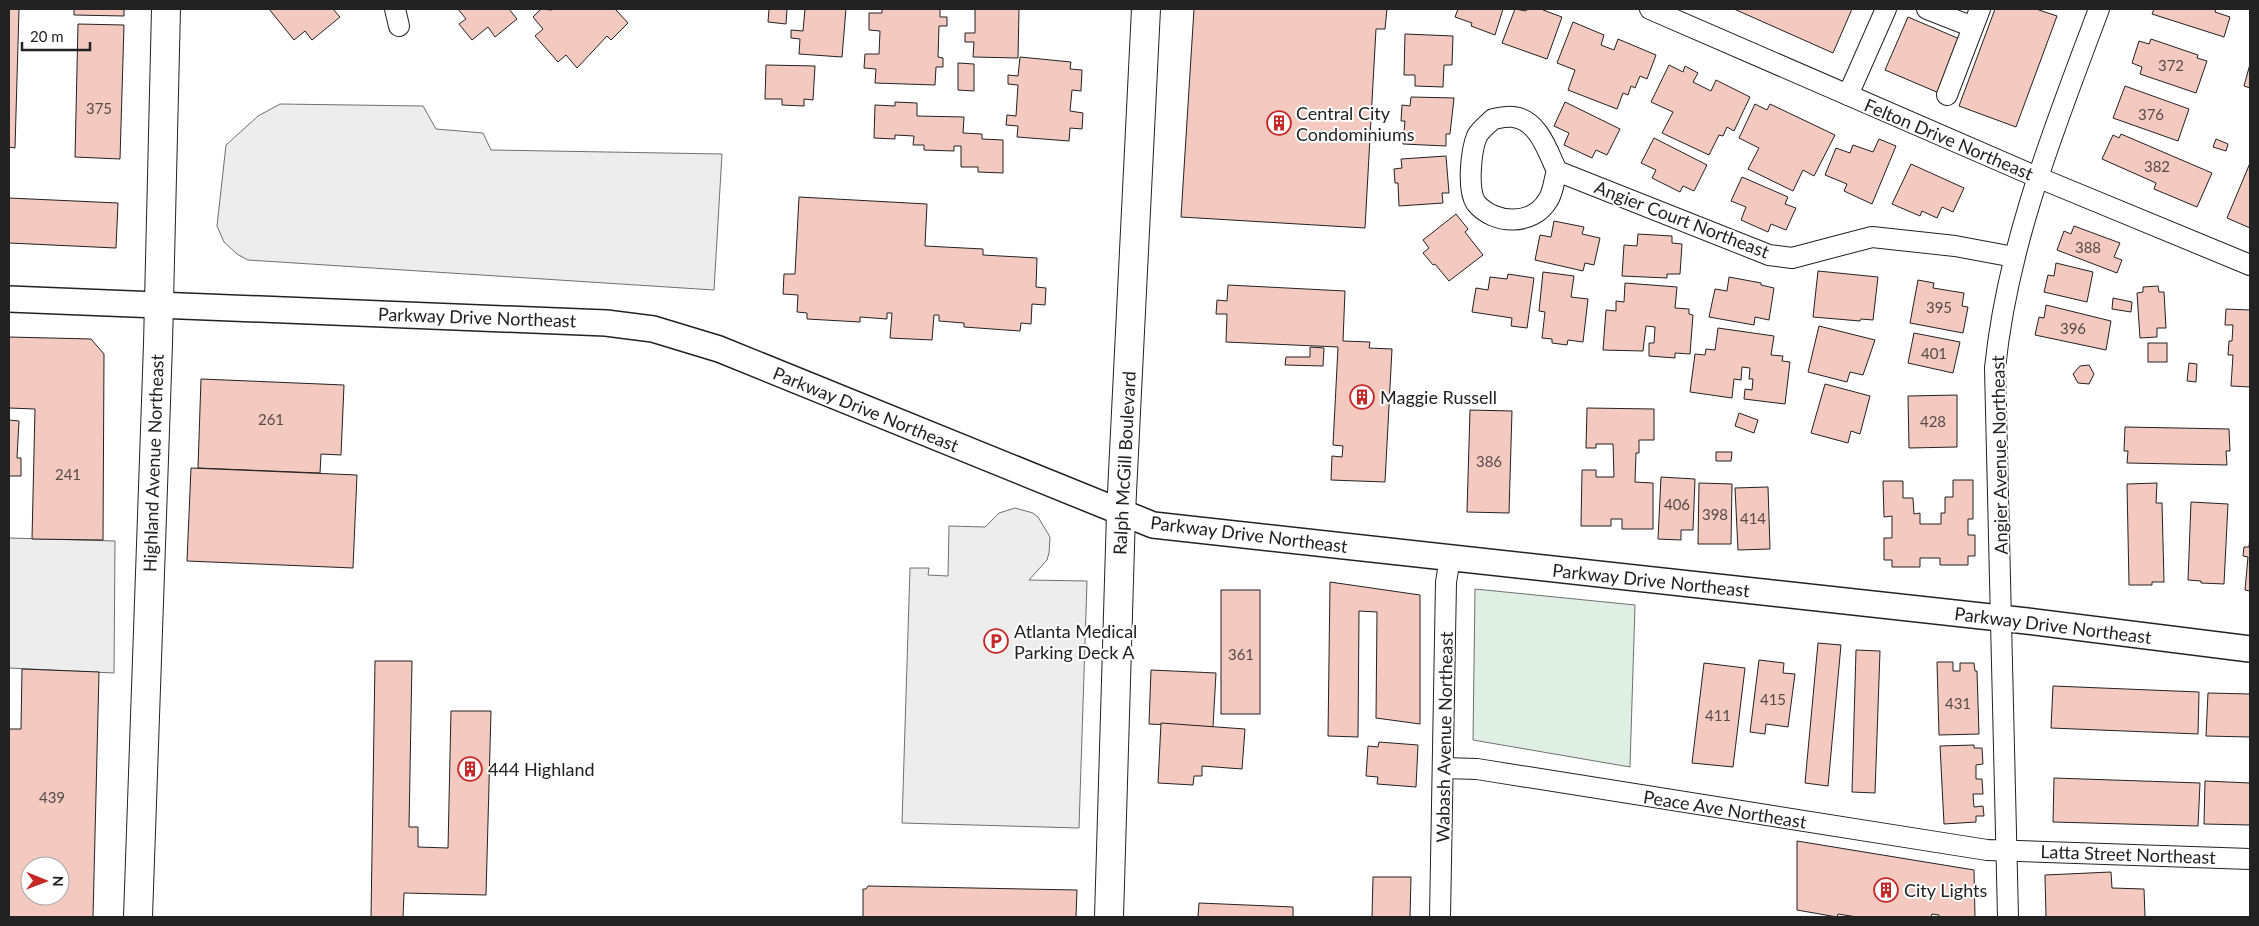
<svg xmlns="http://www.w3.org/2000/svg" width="2259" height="926" font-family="Lato,sans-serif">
<rect width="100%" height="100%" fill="#fff"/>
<polygon fill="#e0efe3" stroke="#6f6f6f" points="1475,589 1635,605 1630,767 1473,740"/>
<g fill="#ededed" stroke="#6f6f6f">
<polygon points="280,104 423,106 436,129 483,133 491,150 722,154 714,290 248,260 237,254 224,242 217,226 226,145 258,116"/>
<polygon points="1015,508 1033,513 1038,517 1050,537 1049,553 1047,560 1029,580 1087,581 1079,828 902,823 910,568 929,568 928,575 948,576 949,526 985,527 999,513"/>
<polygon points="9,538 115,541 114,673 9,668"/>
</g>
<g fill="#f3c9c0" stroke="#222" fill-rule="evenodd">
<polygon points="9,9 19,9 15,148 9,147"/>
<polygon points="74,9 124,9 124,16 74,15"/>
<polygon points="269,9 333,9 340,17 312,40 305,31 294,40"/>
<polygon points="458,9 509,9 517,19 495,37 488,27 472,40 459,24 466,19"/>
<polygon points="541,9 551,10 553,9 618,9 616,10 628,23 611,40 607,36 577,68 566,55 558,62 535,36 543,29 533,17"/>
<polygon points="769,9 787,9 786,24 768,22"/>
<polygon points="805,9 846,9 842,57 799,54 800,39 791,38 791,30 803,31"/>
<polygon points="882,9 940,9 940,17 947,17 947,26 939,26 938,57 943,58 943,67 936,67 935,85 875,83 876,69 864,68 865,54 879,54 880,31 869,30 869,13 882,13"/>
<polygon points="975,9 1019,9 1018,58 973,57 974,42 965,42 965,33 975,33"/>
<polygon points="1194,9 1387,9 1385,29 1376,29 1365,228 1181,217"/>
<polygon points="1458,9 1503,9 1495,35 1471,26 1472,23 1455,17"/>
<polygon points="1515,9 1526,11 1527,9 1544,9 1543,10 1562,17 1547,59 1502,43"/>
<polygon points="1734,9 1852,9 1833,53"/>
<polygon points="1995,9 2036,9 2057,16 2016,127 1959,106"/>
<polygon points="2154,9 2216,9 2215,12 2230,17 2224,37 2152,14"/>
<polygon points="1908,17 1962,40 1939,93 1885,70"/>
<polygon points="1573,22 1604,35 1601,45 1614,50 1618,39 1656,55 1647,79 1640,76 1635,88 1631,86 1628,95 1623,93 1617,109 1568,90 1575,70 1557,63"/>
<polygon points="78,24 124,25 120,159 75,157"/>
<polygon points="1405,34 1453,36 1452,65 1444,65 1443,87 1415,86 1415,75 1404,75"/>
<polygon points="2151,39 2198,55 2197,58 2207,61 2196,93 2140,74 2142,67 2132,63 2139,41 2149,44"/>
<polygon points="1020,57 1071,62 1070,69 1082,70 1081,91 1072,90 1070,111 1083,113 1082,129 1070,128 1069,141 1017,137 1018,126 1006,125 1007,115 1016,116 1018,85 1008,84 1008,75 1018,76"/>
<polygon points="958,63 974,64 974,91 958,90"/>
<polygon points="2250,64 2250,88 2244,86"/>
<polygon points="766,65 815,66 813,100 804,99 804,106 782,105 782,99 765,99"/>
<polygon points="1669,65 1683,72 1685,66 1698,73 1693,82 1711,91 1716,80 1750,97 1734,131 1727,127 1723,136 1719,135 1709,155 1662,133 1673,112 1651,102"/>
<polygon points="2125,86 2189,109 2178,141 2113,118"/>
<polygon points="1411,97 1454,98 1450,134 1446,134 1446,146 1403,144 1405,121 1401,121 1402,105 1410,106"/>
<polygon points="895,102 917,103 917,116 964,117 963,133 982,134 982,139 1003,140 1003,173 978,172 978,167 961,167 961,146 954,146 954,151 924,150 924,145 913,145 914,136 895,135 895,139 874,138 875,105 895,106"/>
<polygon points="1565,102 1620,129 1607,155 1596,150 1592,158 1564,145 1569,133 1554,126"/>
<polygon points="1755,104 1767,110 1770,104 1835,135 1814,176 1803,170 1793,191 1748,169 1759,148 1739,138"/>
<polygon points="2121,134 2212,173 2197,207 2154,189 2156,183 2102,159 2113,135 2119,138"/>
<polygon points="1654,138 1707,165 1694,191 1683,186 1680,192 1652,178 1656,170 1641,163"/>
<polygon points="1879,139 1896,146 1872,204 1844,191 1847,184 1825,175 1836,148 1850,153 1853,145 1873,152"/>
<polygon points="2216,139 2228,144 2226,151 2213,147"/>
<polygon points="1446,156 1449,193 1442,193 1443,203 1399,206 1398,183 1395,183 1394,169 1402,168 1401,159"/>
<polygon points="2250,163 2250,228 2227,218"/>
<polygon points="1911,164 1964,188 1953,212 1942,207 1937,218 1922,211 1920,216 1892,204"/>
<polygon points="1742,177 1788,197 1785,204 1796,208 1786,230 1771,224 1768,232 1741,220 1746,207 1731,201"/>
<polygon points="799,197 927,204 925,246 983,249 983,255 1037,258 1036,287 1046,288 1045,305 1032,304 1031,324 1021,323 1020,331 964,327 964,323 939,321 939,315 934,315 932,340 890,338 892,313 887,313 887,319 860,317 860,322 807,319 807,313 797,312 798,295 783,294 784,274 795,274"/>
<polygon points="9,198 118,203 116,248 9,243"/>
<polygon points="1456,214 1468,229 1465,232 1483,255 1449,281 1435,264 1433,265 1423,253 1429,248 1423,240"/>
<polygon points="1554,221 1584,227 1582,234 1600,238 1594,265 1585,263 1583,271 1535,260 1540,235 1551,237"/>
<polygon points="2074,226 2120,243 2114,257 2122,260 2117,273 2057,250 2064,231 2071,234"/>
<polygon points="1638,234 1672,236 1672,243 1682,244 1680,274 1667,274 1667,278 1622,276 1624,245 1637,246"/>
<polygon points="2056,263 2093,272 2087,302 2044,292 2048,275 2054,276"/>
<polygon points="1818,271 1878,277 1873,320 1861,319 1860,321 1813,317"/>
<polygon points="1543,272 1574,276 1571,297 1588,299 1583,342 1568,340 1567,345 1552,343 1552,339 1542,338 1545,312 1539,311"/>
<polygon points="1508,274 1534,278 1527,328 1511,326 1512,318 1472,312 1476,288 1488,290 1490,277 1507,279"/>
<polygon points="1729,277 1761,283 1761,285 1774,288 1769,320 1755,317 1754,325 1709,317 1715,289 1727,291"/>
<polygon points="1918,280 1934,283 1933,288 1964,293 1962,306 1968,307 1963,333 1910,323"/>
<polygon points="1625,283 1677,287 1675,308 1689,309 1689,314 1693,315 1690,354 1675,353 1675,358 1649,356 1649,343 1654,343 1655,327 1646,326 1643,351 1603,350 1606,310 1616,311 1616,301 1624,302"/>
<polygon points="1228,285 1345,291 1343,341 1370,342 1369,348 1392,349 1385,482 1331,480 1332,456 1342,457 1343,446 1333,445 1338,347 1226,342 1227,314 1216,314 1217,300 1227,301"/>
<polygon points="2158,286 2159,292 2164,292 2166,328 2157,328 2157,337 2140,338 2137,293 2143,292 2143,287"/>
<polygon points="2113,298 2132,302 2131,312 2112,309"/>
<polygon points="2046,305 2111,321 2106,350 2035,335 2039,317 2044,318"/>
<polygon points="2226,309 2250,310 2250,387 2231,386 2233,355 2228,355 2229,341 2232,341 2233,325 2225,325"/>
<polygon points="1819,326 1875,340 1863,375 1850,372 1847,382 1808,372"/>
<polygon points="1718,328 1774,336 1771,355 1783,356 1782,361 1790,362 1785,404 1744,399 1745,389 1752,390 1753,379 1749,379 1750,368 1742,367 1741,380 1734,379 1732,398 1690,392 1695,354 1705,355 1706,349 1715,350"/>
<polygon points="1914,333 1960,342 1953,373 1908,363"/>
<polygon points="9,337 91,339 104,354 103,540 32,539 35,409 9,408"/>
<rect x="2148" y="343" width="19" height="19"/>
<polygon points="1310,347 1324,348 1323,366 1285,365 1286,357 1310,357"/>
<polygon points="2189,363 2197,364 2196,382 2187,381"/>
<polygon points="2089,365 2094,374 2089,384 2078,383 2073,374 2080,366"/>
<polygon points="201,379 344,385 341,455 321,454 320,473 198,468"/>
<polygon points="1825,384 1870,396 1860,434 1851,431 1848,443 1811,433"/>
<polygon points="1957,395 1957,447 1909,448 1908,396"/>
<polygon points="1587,408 1654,409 1654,440 1639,440 1639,453 1636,453 1635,482 1653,483 1653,529 1622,529 1622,519 1611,519 1611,526 1581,526 1582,470 1596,470 1596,477 1614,477 1613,444 1596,444 1596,448 1586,448"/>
<polygon points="1470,410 1512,411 1509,513 1467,512"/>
<polygon points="1739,413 1758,420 1754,433 1735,426"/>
<polygon points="9,420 19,421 17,458 21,458 21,476 9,476"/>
<polygon points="2125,427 2229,429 2230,451 2226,451 2227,465 2127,463 2128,451 2124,451"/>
<polygon points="1716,452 1732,452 1731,461 1716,461"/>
<polygon points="191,468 357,475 353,568 187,561"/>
<polygon points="1661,477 1695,479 1693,530 1681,530 1681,540 1658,539"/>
<polygon points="1953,480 1973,480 1973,519 1968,519 1968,535 1975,535 1975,556 1968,556 1968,565 1940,565 1940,558 1920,558 1920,567 1892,567 1892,560 1884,560 1884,538 1892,538 1892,516 1884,517 1883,481 1903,481 1903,498 1913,498 1914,514 1920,513 1920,524 1941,524 1941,513 1945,513 1945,497 1953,497"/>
<polygon points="1699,483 1732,484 1731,544 1698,544"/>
<polygon points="2157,483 2156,503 2162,503 2164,582 2152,582 2152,585 2129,585 2127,484"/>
<polygon points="1768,487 1770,549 1738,550 1735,488"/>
<polygon points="2191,502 2228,504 2224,584 2201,583 2201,581 2188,580"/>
<polygon points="2250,536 2250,591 2245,590 2248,557 2243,556 2244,547 2249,547"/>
<polygon points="1330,582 1420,595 1420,724 1376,718 1377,612 1359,611 1358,737 1328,736"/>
<rect x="1221" y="590" width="39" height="124"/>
<polygon points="1818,643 1841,645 1828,786 1805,783"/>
<polygon points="1856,650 1880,651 1875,793 1852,792"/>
<polygon points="1759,660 1784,663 1783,673 1795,674 1788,727 1766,724 1765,734 1750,732"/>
<polygon points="375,661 412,661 409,827 418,827 418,847 448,848 451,711 491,711 486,895 404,893 403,917 371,917"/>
<polygon points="1937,662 1953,662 1953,671 1960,671 1960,663 1974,663 1975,671 1977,671 1979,734 1939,735"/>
<polygon points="1704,663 1745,668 1733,767 1692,763"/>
<path d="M22,669L99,672L93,917H9V729H21ZM30,866H60V896H30Z"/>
<polygon points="1151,670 1216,673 1213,727 1149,724"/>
<polygon points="2053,686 2199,692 2198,734 2051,728"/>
<polygon points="2208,693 2250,694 2250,737 2206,736"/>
<polygon points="1161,723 1245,729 1242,769 1202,766 1202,776 1194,776 1193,785 1158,783"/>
<polygon points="1379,742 1418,745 1416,787 1377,784 1378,777 1366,776 1368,746 1378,747"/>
<polygon points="1974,745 1974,748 1982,748 1983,764 1976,765 1976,779 1982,779 1983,794 1973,794 1974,807 1983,806 1984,816 1976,816 1976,822 1944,824 1940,746"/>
<polygon points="2054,778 2200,783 2198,826 2053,822"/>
<polygon points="2205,781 2250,783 2250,825 2204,824"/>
<polygon points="1797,841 1974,870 1975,917 1939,917 1939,915 1932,914 1931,917 1857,917 1838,914 1837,917 1797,910"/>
<polygon points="2111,872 2112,888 2144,889 2145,917 2046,917 2045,875"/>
<polygon points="1373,877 1411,877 1410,917 1372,917"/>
<polygon points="868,886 1077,890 1076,917 863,917 863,889 866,889"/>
<polygon points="1199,903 1293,907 1293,917 1198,917"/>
</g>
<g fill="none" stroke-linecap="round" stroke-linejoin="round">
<g stroke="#222" stroke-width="22">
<g id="minor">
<polyline points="395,9 399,26"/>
<polyline points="1650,9 2037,177 2250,265"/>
<polyline points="1927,9 1973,27"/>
<polyline points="1848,95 1886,9"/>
<polyline points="1947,95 1980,9"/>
<path d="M1557,171C1554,180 1553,193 1548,200C1533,226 1494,225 1476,203C1467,190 1471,150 1477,136C1480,130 1488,124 1493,119C1499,118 1507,116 1513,117C1538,119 1548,152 1557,171L1769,255L1792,258L1872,237L1955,246L2014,257"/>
<polyline points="1443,768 1477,769 1987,850 2250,859"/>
<polyline points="1440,917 1446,582 1450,558"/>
<path d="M2008,917L1995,368C2008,241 2055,127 2099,9"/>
</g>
</g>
<g stroke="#222" stroke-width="28">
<polyline id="tertiary" points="9,299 606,323 653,329 719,349 1153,525 2027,621 2250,649"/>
</g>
<g stroke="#222" stroke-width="30">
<g id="secondary">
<polyline points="138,917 158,344 166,9"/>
<polyline points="1109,917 1121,513 1146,9"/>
</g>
</g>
<use href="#minor" stroke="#fff" stroke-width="20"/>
<use href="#tertiary" stroke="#fff" stroke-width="25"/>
<use href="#secondary" stroke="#fff" stroke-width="28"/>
</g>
<defs>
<g id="building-ring" transform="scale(1.25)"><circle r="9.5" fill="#fff" stroke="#c62828" stroke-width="1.5"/><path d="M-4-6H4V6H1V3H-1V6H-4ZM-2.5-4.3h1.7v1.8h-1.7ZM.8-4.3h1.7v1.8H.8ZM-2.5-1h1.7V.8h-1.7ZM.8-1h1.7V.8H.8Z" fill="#c62828"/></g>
<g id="parking-ring" transform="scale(1.25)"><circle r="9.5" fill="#fff" stroke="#c62828" stroke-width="1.5"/><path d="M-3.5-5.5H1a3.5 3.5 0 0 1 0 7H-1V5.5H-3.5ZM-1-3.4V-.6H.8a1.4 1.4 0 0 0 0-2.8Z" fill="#c62828"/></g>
</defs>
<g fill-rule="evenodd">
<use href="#building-ring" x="1279" y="123"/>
<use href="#building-ring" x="1362" y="397"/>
<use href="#parking-ring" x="996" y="641"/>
<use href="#building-ring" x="470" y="769"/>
<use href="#building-ring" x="1886" y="890"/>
</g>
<g text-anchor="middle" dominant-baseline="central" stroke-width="4" stroke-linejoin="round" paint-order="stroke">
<g font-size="15" fill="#564c4a">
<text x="2171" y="65">372</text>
<text x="99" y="108">375</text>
<text x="2151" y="114">376</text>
<text x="2157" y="166">382</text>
<text x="2088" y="247">388</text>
<text x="1939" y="307">395</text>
<text x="2073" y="328">396</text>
<text x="1934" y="353">401</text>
<text x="271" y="419">261</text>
<text x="1933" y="421">428</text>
<text x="1489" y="461">386</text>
<text x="68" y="474">241</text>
<text x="1677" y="504">406</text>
<text x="1715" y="514">398</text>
<text x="1753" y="518">414</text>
<text x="1241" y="654">361</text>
<text x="1773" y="699">415</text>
<text x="1958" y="703">431</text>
<text x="1718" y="715">411</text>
<text x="52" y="797">439</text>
</g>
<g font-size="18" fill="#222" stroke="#fff" text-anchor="start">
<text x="1296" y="113">Central City<tspan x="1296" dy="21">Condominiums</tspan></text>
<text x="1380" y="397">Maggie Russell</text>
<text x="1014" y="631">Atlanta Medical<tspan x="1014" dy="21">Parking Deck A</tspan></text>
<text x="488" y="769">444 Highland</text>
<text x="1904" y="890">City Lights</text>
</g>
<g font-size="18" fill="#222" stroke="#fff">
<text transform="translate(1949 139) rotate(23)">Felton Drive Northeast</text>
<text transform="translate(1682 219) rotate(21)">Angier Court Northeast</text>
<text transform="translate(477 317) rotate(2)">Parkway Drive Northeast</text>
<text transform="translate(866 409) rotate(22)">Parkway Drive Northeast</text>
<text transform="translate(1999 455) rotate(-91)">Angier Avenue Northeast</text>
<text transform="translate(153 463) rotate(-88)">Highland Avenue Northeast</text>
<text transform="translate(1124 463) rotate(-87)">Ralph McGill Boulevard</text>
<text transform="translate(1249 534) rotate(7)">Parkway Drive Northeast</text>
<text transform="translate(1651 580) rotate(6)">Parkway Drive Northeast</text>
<text transform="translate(2053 625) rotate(7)">Parkway Drive Northeast</text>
<text transform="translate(1444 737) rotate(-89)">Wabash Avenue Northeast</text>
<text transform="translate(1725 809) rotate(9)">Peace Ave Northeast</text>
<text transform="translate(2128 854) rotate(2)">Latta Street Northeast</text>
</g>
</g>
<rect width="2259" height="926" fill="none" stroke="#222222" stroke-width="20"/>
<g transform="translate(45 881) rotate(91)"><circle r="24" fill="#ffffff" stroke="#a7a7a7"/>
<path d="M0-4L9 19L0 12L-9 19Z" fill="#c62828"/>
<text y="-8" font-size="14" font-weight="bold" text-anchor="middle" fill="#222222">N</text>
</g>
<path d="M22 42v8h68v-8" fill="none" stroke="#222222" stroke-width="2.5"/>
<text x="30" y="42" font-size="15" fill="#222222" stroke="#ffffff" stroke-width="4" paint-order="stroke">20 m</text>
</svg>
